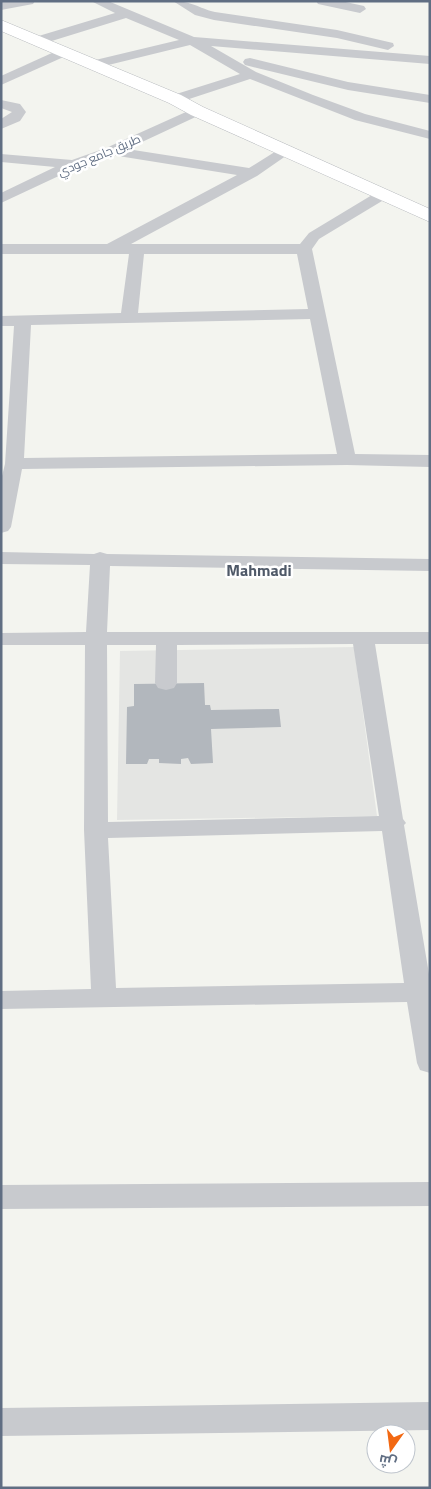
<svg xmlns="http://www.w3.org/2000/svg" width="431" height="1489" font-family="'Titillium Web',Cairo,sans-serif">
<rect width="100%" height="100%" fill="#f3f4ef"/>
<polygon fill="#e4e5e3" points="354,647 377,816 117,820 120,651"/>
<polygon fill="#b2b7bd" points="204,683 205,705 210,705 211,710 279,709 281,727 211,729 213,763 191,764 188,758 181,759 181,764 159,763 159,759 149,759 147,764 126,764 127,707 134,706 134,684"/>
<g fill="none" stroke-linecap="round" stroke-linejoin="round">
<g stroke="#b8bbbf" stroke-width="1">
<polygon id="major" points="1,20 181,95 203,107 430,209 430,222 191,115 169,103 1,31"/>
</g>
<g fill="#c8cace" fill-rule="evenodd">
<polygon points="7,1 35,1 33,4 1,10 1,2"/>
<polygon points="91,1 108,1 194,37 430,56 430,64 211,46 256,72 313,95 365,114 430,131 430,139 355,120 250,79 180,102 170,102 168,99 170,96 240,74 190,45 92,69 87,68 85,65 87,62 179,40 126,18 42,44 32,44 31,41 32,38 115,13"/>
<path d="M173,1C192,1 198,8 215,12L337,30L393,43L394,46L388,50L337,38L214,20L195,15Z"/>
<polygon points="316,1 341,1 364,6 366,9 360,13 318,4"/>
<polygon points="63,48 68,49 69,52 68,55 1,85 1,76"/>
<polygon points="250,58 348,82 430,95 430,103 348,90 245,65 243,62 245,59"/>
<polygon points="1,100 20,104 26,112 20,121 1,129 1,119 12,112 1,108"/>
<path d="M197,107L202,108L204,111L202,114L127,149L249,168L281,148H291L293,151L257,176L131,244H300L309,233L377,192H387L389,195L387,198L319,239L312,249L355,454L430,455V467L347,465L22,469L11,527L8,531L1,533V480L5,464L14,326H1V316L121,313L129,254H1V244H107L237,175L112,155L78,167L1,203V193L55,167L1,162V154L72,160L106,148ZM144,254H297L308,309L138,313ZM310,319L337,454L24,458L31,325Z"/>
<path d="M1,552L94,554L100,552L107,554L430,559V571L110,566L107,632H430V644H375L403,819L406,823L404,825L430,980V1073L420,1070L417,1063L407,1002L1,1009V991L91,989L84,830L85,645H1V633L86,632L90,565L1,564ZM353,644L379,816L108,822L107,645H156L155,683L158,688L166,690L174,688L177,683V645ZM382,831L404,983L116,988L108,838Z"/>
<polygon points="430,1182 430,1206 1,1209 1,1185"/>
<polygon points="430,1402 430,1430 1,1436 1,1408"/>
</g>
<use href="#major" fill="#fff" fill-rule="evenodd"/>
</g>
<g text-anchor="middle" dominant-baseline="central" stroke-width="5" stroke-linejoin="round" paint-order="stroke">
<g font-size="12" fill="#606e83" stroke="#fff">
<text transform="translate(99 155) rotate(-23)">طريق جامع جودي</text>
</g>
<g font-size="16" font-weight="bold" fill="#4f5968" stroke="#fff">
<text x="259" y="570">Mahmadi</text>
</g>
</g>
<rect width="431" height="1489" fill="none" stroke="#606e83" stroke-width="5"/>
<g transform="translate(391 1449) rotate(194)"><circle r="24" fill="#ffffff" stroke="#bfc5cd"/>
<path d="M0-4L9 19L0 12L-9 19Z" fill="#f26812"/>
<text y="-8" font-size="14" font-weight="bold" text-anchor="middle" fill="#606e83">ش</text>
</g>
</svg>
